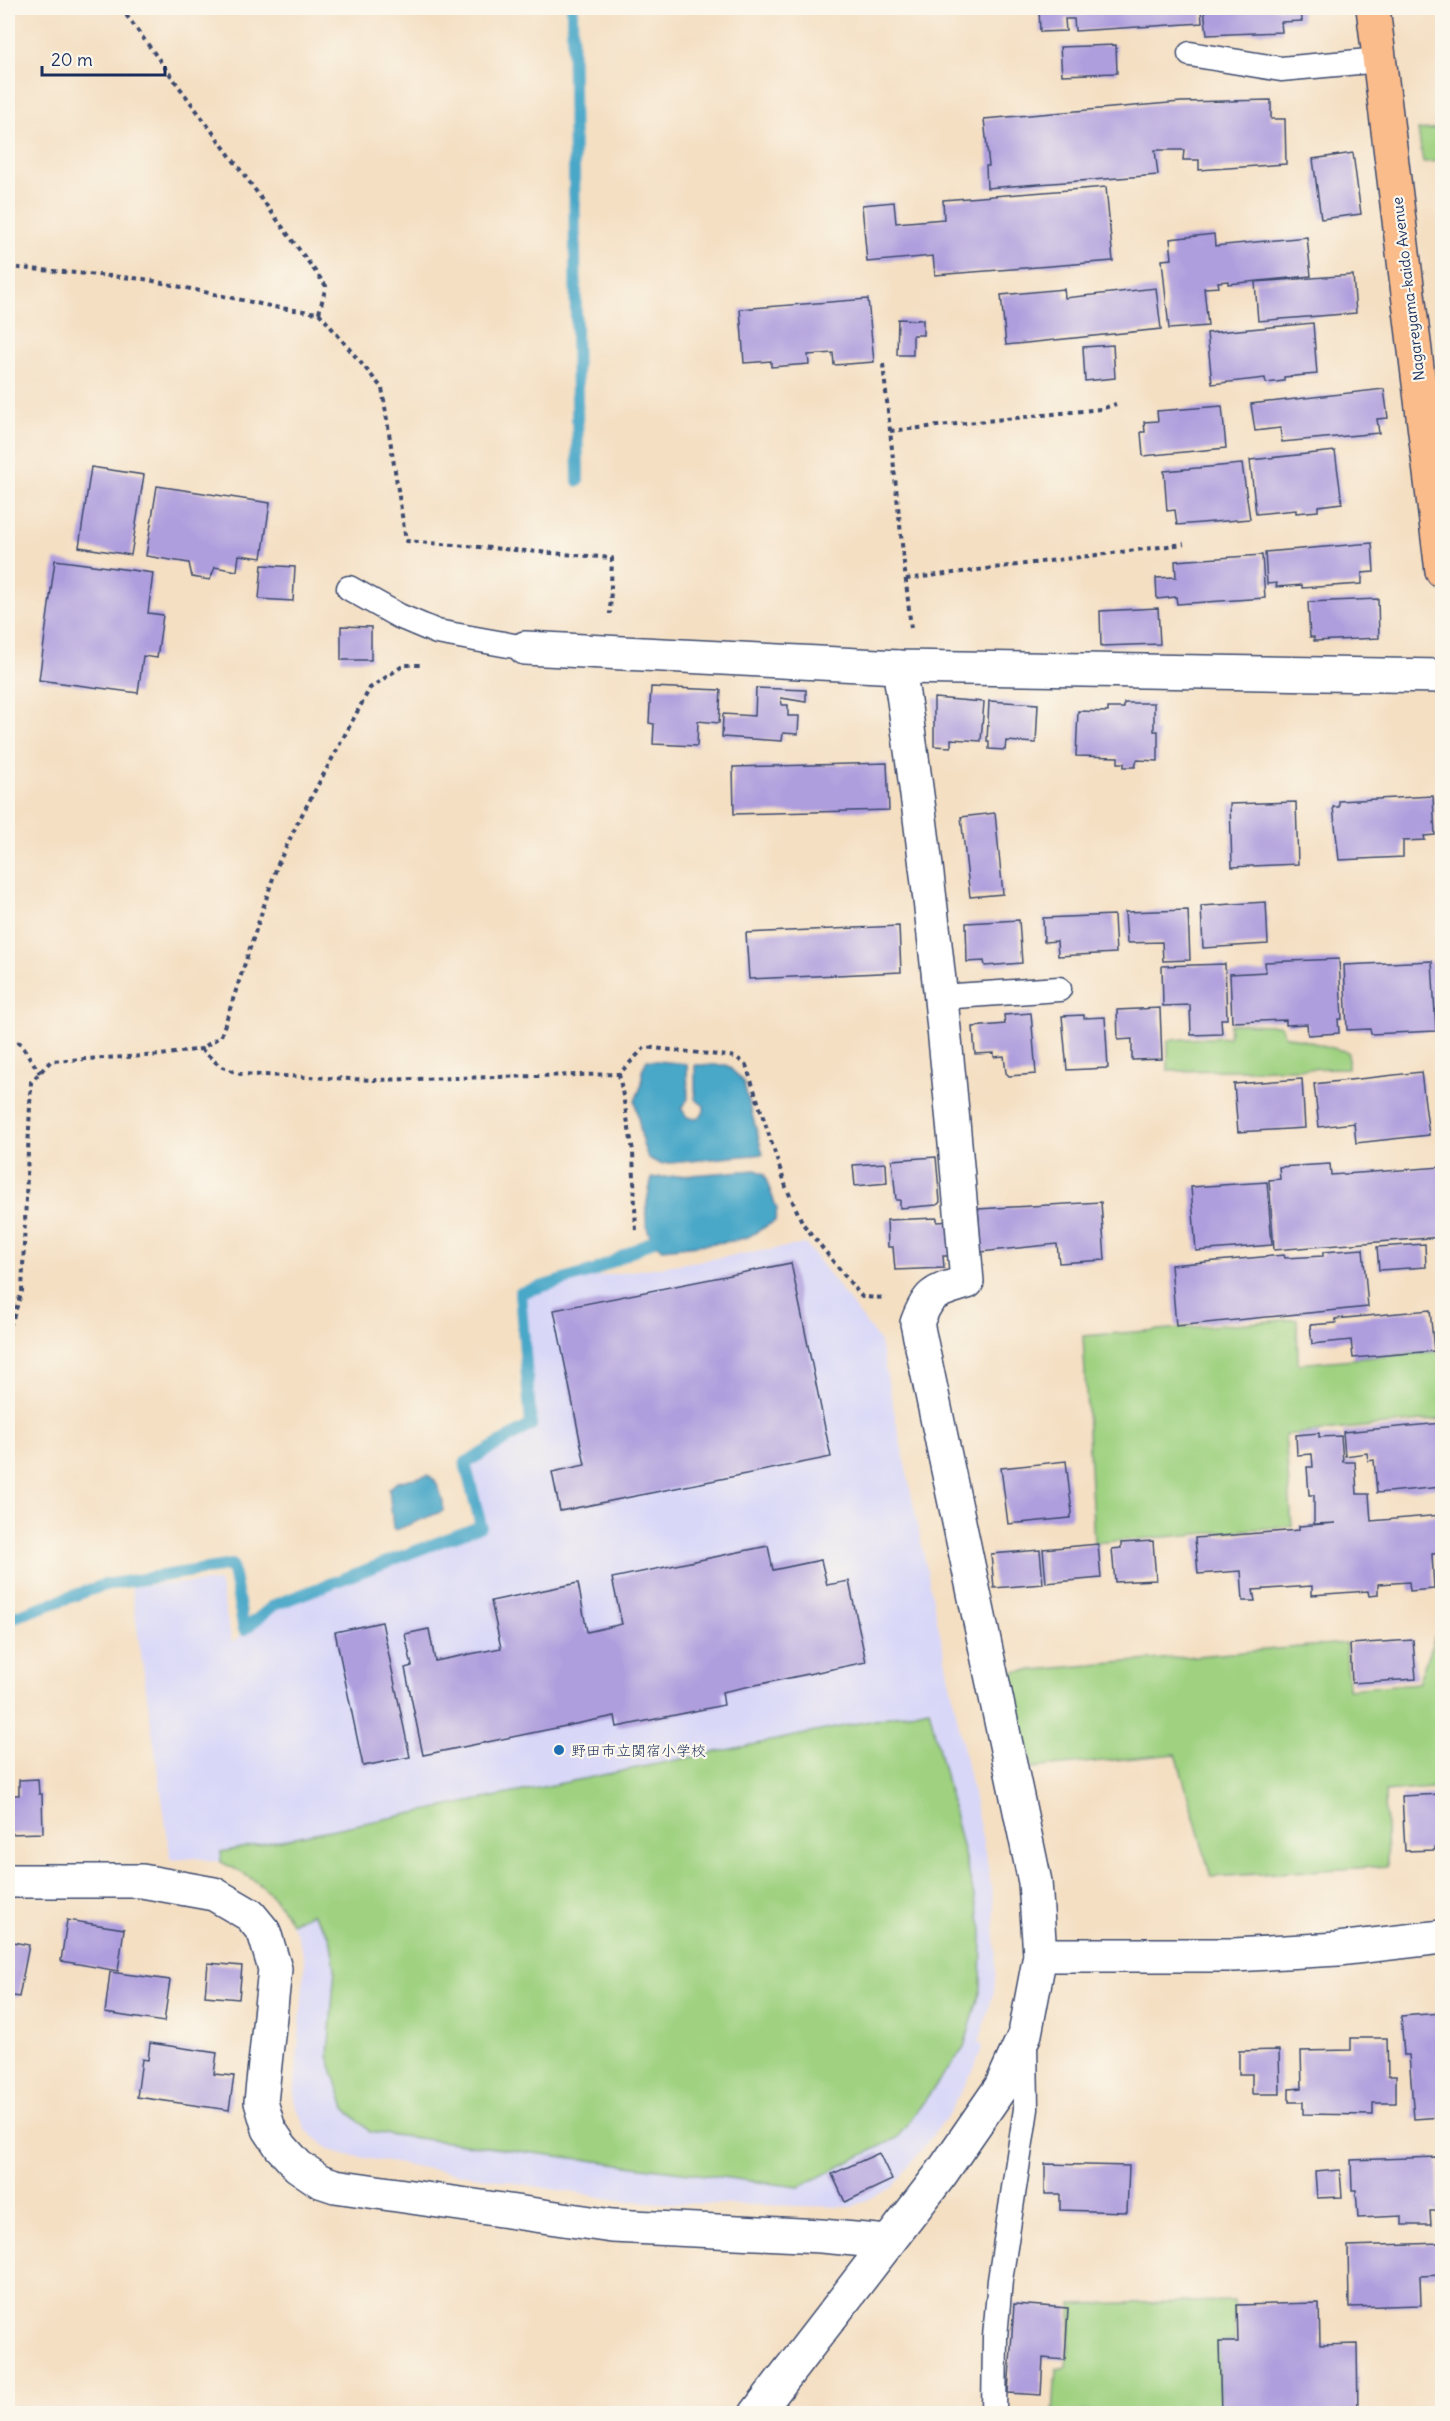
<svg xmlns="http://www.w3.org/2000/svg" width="1450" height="2421" font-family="Delius,'Klee One',sans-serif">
<rect width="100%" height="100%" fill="#fbf7ec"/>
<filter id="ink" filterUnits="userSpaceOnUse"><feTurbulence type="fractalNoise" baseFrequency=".0167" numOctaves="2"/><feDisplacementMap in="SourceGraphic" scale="12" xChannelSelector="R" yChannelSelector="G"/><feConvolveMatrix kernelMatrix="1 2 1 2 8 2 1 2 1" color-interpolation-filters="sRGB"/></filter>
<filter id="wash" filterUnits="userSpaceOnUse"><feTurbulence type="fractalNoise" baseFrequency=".008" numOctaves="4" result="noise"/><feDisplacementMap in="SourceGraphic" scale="24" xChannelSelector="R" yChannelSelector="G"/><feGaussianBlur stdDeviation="1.35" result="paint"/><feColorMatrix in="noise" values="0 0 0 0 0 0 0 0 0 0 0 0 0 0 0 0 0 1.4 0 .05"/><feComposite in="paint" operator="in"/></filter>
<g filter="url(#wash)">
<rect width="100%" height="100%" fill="#f4dfc3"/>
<polygon fill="#d8d7f8" points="806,1244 880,1342 988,1867 994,1910 996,1972 994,1991 979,2043 983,2046 974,2069 946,2118 892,2188 852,2207 659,2203 618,2200 347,2155 330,2150 306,2130 294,2100 305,1960 297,1934 284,1911 260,1883 221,1862 196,1858 171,1860 131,1586 219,1581 232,1642 276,1609 486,1530 469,1464 535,1427 525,1297 589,1278"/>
<g fill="#9fd180" stroke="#5d806f" stroke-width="1.5">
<polygon points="1442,128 1442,161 1423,162 1418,130"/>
<polygon points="1230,1024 1280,1025 1284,1035 1348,1052 1348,1068 1168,1071 1168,1040 1229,1037"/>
<polygon points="1297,1319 1298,1364 1442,1351 1442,1419 1285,1435 1292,1526 1094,1543 1083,1336"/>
<polygon points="1442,1635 1442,1787 1385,1792 1387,1866 1211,1877 1176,1754 1032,1768 1011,1672 1346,1643 1348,1689 1418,1683 1435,1636"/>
<path d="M929,1709L982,1929L981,1989L964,2047L897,2138L799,2187L370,2132L345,2108L328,2056L335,1968L330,1937L312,1913L291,1923C274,1891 253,1877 221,1862V1852Z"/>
<polygon points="1234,2301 1235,2341 1219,2342 1221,2413 1053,2413 1056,2369 1067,2367 1072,2304"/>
</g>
<g fill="#4aa7c8" stroke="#326b93" stroke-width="1.5">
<path d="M647,1060L687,1064L688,1099L681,1108L687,1117C696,1120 705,1118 704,1106L695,1099V1065H727L743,1081L763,1154L660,1164L648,1158L643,1144L635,1101L642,1084V1070Z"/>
<path d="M756,1170L764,1174L777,1209L775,1221L748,1237L733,1241L663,1249C638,1235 646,1202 652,1178Z"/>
<path d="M428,1475C437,1479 445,1501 443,1511L396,1530L393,1528L389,1489L397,1482Z"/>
</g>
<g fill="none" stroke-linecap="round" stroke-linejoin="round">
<g stroke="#4aa7c8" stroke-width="12">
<polyline points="572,8 578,481"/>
<polyline points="8,1619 104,1585 232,1565 244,1630 274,1605 481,1526 465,1463 531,1425 520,1293 594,1271 652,1241"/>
</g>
</g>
<g id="blocks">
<g fill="#af9edd">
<polygon points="1039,8 1201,8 1202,23 1075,31 1074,19 1065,19 1066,31 1040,32"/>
<polygon points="1204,8 1301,8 1302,21 1281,22 1282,32 1207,35"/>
<polygon points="1116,45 1117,73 1062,75 1060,47"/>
<polygon points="1271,100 1271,119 1285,119 1286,164 1199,170 1199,160 1183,160 1184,150 1155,150 1158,175 987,188 986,166 989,166 984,119 1181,102"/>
<polygon points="1353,153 1361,214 1321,219 1313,159"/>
<polygon points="1106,187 1113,261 935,275 933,256 867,262 862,205 894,202 896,223 944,219 943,200"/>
<polygon points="1214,234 1215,246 1307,237 1311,276 1228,284 1228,281 1218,282 1219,287 1204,288 1208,326 1169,329 1162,260 1172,259 1170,239"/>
<polygon points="1353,275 1356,313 1258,321 1255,282"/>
<polygon points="1156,288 1161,329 1006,345 1001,295 1064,289 1065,298"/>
<polygon points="868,299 874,362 834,365 833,353 808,355 809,364 771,367 771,361 744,363 740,309"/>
<polygon points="898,319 923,320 923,335 913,335 913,355 897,355"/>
<polygon points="1313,323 1317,374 1284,377 1284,381 1266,383 1265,378 1212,384 1207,333"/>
<polygon points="1113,345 1115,378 1085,381 1083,347"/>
<polygon points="1384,389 1388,418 1377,419 1379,433 1282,442 1280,428 1255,431 1251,404"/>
<polygon points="1222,406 1226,448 1143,456 1141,432 1145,432 1144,422 1158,421 1157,411"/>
<polygon points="1335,451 1342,503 1318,506 1318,511 1296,513 1296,510 1256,514 1250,460"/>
<polygon points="1242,464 1250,519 1177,525 1175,510 1167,511 1164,471"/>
<polygon points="91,467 144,475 131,555 79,547"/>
<polygon points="157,486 270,503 262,558 239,555 237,571 215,567 210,580 192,577 189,563 146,556"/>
<polygon points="1372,543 1374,572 1362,573 1362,584 1302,588 1302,585 1276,587 1277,583 1267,584 1265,552"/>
<polygon points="1262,555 1265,598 1177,604 1176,597 1157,599 1156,578 1176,577 1175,561"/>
<polygon points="55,560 153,573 148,613 163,615 157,658 143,656 138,693 39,680"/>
<polygon points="262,565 295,567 293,601 259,599"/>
<polygon points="1378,599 1379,638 1314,641 1314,637 1310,637 1308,602"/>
<polygon points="1158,608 1160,644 1101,646 1100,611"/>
<polygon points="341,626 371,627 371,660 341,660"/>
<polygon points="651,687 721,690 719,723 698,721 697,746 653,744 654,724 649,723"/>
<polygon points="756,688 806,690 806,702 781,698 782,705 788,705 788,716 799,716 798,734 783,733 782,741 722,737 723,714 755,716"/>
<polygon points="934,698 984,702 981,741 951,739 951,747 934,746"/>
<polygon points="989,701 1038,704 1036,743 1006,741 1005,750 989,749 989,741 987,741"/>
<polygon points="1124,703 1154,703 1154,731 1158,731 1158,761 1137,760 1135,767 1124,767 1124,763 1118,763 1118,757 1076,756 1078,711 1108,712 1108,708 1124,708"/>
<polygon points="887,763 889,810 734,814 733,767"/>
<polygon points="1433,796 1435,835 1424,836 1425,840 1403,841 1403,857 1339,860 1333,807 1339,807 1339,801"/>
<polygon points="1296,802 1298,864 1232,867 1230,804"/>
<polygon points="995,813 1003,894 970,897 961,817"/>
<polygon points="1266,902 1268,944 1203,948 1201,906"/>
<polygon points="1188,910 1190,960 1163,961 1162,942 1127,943 1125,912"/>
<polygon points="1114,915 1116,953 1058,956 1057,941 1044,942 1043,918"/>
<polygon points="1019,920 1022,963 985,966 984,961 967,962 966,923"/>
<polygon points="899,926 901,972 749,979 746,933"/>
<polygon points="1339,959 1342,1019 1338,1019 1339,1033 1308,1035 1307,1024 1286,1025 1286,1020 1232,1022 1230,974 1266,972 1265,962"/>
<polygon points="1432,961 1436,1031 1371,1034 1370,1029 1347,1030 1344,965"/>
<polygon points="1225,964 1227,1019 1221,1019 1222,1034 1191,1035 1190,1005 1163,1006 1162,966"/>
<polygon points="1160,1008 1162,1059 1132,1060 1132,1039 1118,1040 1117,1010"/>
<polygon points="1031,1013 1036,1074 1009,1076 1006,1073 1004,1056 994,1057 994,1053 975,1054 973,1027 1005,1024 1004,1015"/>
<polygon points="1084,1015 1084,1018 1105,1017 1108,1068 1067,1070 1062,1016"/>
<polygon points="1421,1072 1429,1135 1356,1143 1354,1123 1319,1127 1314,1084"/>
<polygon points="1302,1079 1305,1128 1238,1132 1234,1084"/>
<polygon points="936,1157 940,1202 937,1205 900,1208 900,1200 896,1200 892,1160"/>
<polygon points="886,1163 887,1183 855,1186 853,1165"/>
<polygon points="1330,1164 1331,1175 1442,1167 1442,1237 1274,1250 1269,1180 1280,1179 1279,1167"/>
<polygon points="1267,1182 1272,1245 1196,1251 1191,1187"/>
<polygon points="1101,1202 1105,1260 1059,1263 1057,1244 981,1252 978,1209"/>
<polygon points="937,1218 937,1222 953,1221 955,1256 943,1256 944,1268 895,1270 893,1247 888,1247 887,1220"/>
<polygon points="1425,1244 1426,1267 1379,1270 1377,1247"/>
<polygon points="1363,1249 1368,1307 1176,1326 1171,1265 1284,1255 1285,1258 1323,1256 1323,1252"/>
<polygon points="791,1263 831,1457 560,1511 552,1472 585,1465 554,1310"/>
<polygon points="1430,1310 1434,1351 1353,1358 1351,1340 1312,1344 1310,1325 1336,1323 1335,1319"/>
<polygon points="1442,1423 1442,1487 1377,1493 1374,1460 1368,1461 1367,1453 1345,1456 1343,1432"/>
<polygon points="1319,1433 1319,1437 1341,1436 1343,1462 1355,1462 1357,1494 1369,1494 1371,1521 1442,1515 1442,1553 1432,1554 1434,1589 1410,1591 1409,1582 1378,1584 1378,1595 1369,1596 1368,1591 1312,1595 1312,1586 1253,1590 1255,1601 1243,1601 1241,1571 1198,1574 1195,1538 1299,1530 1299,1526 1336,1523 1314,1524 1314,1495 1309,1495 1307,1467 1313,1467 1312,1454 1297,1455 1296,1435"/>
<polygon points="1066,1461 1072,1513 1070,1518 1008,1524 1001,1468"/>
<polygon points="1153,1541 1156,1580 1115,1582 1112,1549 1121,1548 1121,1543"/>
<polygon points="1098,1544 1101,1578 1046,1583 1043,1549"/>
<polygon points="768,1546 773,1570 821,1560 827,1585 849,1581 866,1662 722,1692 724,1705 617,1727 615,1716 423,1755 405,1668 412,1666 405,1634 429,1629 435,1661 501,1648 491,1601 578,1583 587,1632 622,1624 612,1578"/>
<polygon points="1040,1550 1043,1584 994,1588 991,1554"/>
<polygon points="382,1622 410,1757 363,1766 335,1632"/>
<polygon points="1413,1640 1416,1679 1352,1683 1350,1644"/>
<polygon points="38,1779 39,1794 42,1794 43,1833 8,1834 8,1795 19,1795 19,1780"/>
<polygon points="1442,1794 1442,1847 1435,1847 1435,1850 1405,1851 1402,1796"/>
<polygon points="67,1920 124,1929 118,1971 61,1961"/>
<polygon points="8,1941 29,1945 19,1997 8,1995"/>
<polygon points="208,1963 242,1966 239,1999 205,1996"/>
<polygon points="110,1972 170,1980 164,2022 105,2013"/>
<polygon points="1442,2013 1442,2117 1414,2119 1409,2055 1404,2055 1401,2016"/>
<polygon points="1351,2038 1387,2038 1388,2076 1396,2076 1396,2103 1373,2103 1373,2115 1303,2114 1303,2102 1289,2102 1289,2089 1302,2088 1301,2051 1351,2050"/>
<polygon points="150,2043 217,2053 214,2074 234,2076 229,2110 137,2097 142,2059 148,2060"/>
<polygon points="1279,2050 1280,2094 1252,2094 1252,2074 1239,2074 1239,2051"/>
<polygon points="879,2153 892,2180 845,2202 832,2174"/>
<polygon points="1437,2157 1439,2211 1430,2211 1431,2225 1402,2225 1402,2216 1358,2218 1356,2190 1352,2190 1351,2160"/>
<polygon points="1045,2164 1129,2166 1127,2212 1060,2210 1060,2194 1045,2194"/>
<polygon points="1340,2170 1342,2197 1317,2198 1315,2172"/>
<polygon points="1442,2243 1442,2275 1420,2276 1421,2305 1349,2307 1348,2246"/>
<polygon points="1319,2303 1320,2345 1357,2344 1358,2414 1221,2414 1219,2342 1238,2342 1237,2305"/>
<polygon points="1014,2304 1068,2308 1065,2360 1043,2358 1041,2395 1008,2393"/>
</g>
</g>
</g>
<g filter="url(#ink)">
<use href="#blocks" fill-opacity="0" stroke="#3c496d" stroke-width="1.5"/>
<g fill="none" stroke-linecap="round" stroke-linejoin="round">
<g stroke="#3c496d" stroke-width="27">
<g id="service">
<polyline points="1190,54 1281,69 1380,60"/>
<polyline points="349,588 399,616 437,632 525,648"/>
<polyline points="941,997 1059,989"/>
<polyline points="994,2414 995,2337 1000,2280 1026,2109 1025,2040"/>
</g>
</g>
<g stroke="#3c496d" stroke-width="36">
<g id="minor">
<polyline points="525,648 899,667 1442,676"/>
<polyline points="8,1881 142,1881 214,1894 250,1915 264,1932 275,1969 261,2102 269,2129 281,2147 298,2166 320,2181 335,2186 612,2226 821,2236 888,2242"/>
<path d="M756,2414L941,2174L1001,2087L1025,2034L1040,1955L1035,1882L917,1323C929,1291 935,1292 967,1282C950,1076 930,871 899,667"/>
</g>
</g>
<g stroke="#3c496d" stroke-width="36">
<polyline id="tertiary" points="1040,1955 1234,1955 1338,1949 1442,1937"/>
</g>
<g stroke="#3c496d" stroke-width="36">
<polyline id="primary" points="1373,8 1442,571"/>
</g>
<g stroke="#3c496d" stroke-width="4" stroke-dasharray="4.5 4.5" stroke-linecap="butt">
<polyline points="8,267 144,279 279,308 319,313 326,286 121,8"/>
<polyline points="319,313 382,388 406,541 612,558 610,614"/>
<polyline points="883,364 911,629"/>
<polyline points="890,431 1101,409 1116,404"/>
<polyline points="906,579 1184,544"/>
<polyline points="8,1041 20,1043 40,1073"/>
<polyline points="201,1049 220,1066 240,1074 374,1080 619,1074 645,1047 736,1057 746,1065 786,1187 803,1224 862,1297 886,1298"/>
<polyline points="619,1074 633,1151 636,1234"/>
<polyline points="8,1325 12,1321 22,1291 31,1082 51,1061 161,1055 201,1049 221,1036 277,866 298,822 370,688 404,665 423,665"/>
</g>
<use href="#service" stroke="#fff" stroke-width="24"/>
<use href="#minor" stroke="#fff" stroke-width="33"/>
<use href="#tertiary" stroke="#fff" stroke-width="33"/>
<use href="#primary" stroke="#fabc8b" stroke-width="33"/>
</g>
</g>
<circle fill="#1f6fb2" stroke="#fbf7ec" stroke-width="2" cx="559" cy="1750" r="6"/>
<g text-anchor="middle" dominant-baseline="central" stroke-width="4.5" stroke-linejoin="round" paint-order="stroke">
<g font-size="15" fill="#1b2f5e" stroke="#fbf7ec">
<text transform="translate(1408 289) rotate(-97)">Nagareyama-kaido Avenue</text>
</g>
<g font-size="15" fill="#1b2f5e" stroke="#fbf7ec" text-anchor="start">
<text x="571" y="1750">野田市立関宿小学校</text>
</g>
</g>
<rect width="1450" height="2421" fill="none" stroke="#fbf7ec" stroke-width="30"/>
<path d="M42 66v9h123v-9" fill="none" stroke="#1b2f5e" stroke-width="3"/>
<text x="51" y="66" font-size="18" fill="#1b2f5e" stroke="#fbf7ec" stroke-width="4.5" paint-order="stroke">20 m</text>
</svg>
